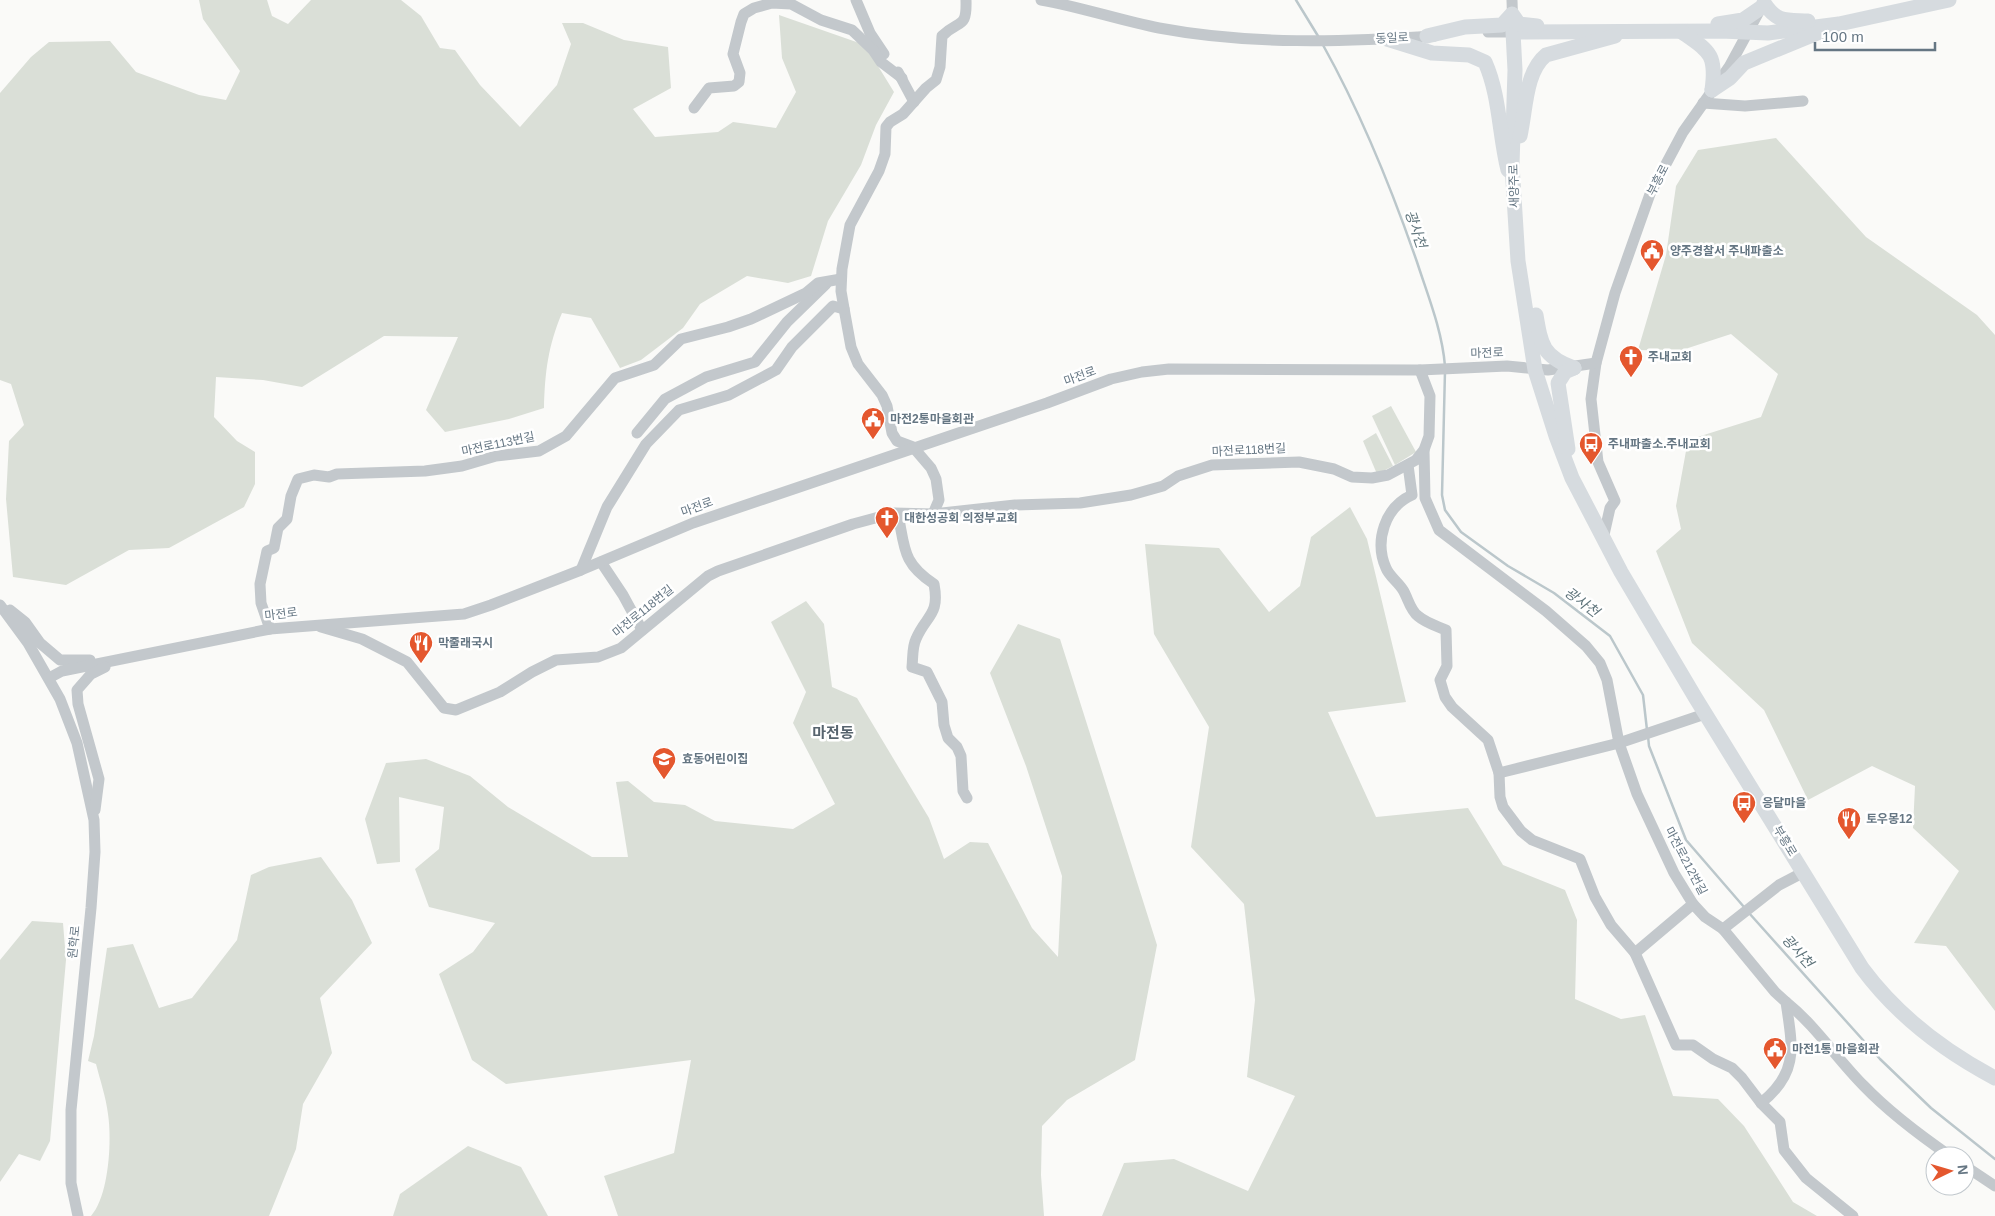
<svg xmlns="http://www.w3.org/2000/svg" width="1995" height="1216" font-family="Helvetica,'Noto Sans KR',sans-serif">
<rect width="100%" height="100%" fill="#fafaf8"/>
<g fill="#dadfd7">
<path d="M199,0H267L272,16L288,24L311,0H401L421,16L440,48L455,50L480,85L520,127L557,85L571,44L562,23H583L624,40L668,47L671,88L633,109L655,137L718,132L733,122L776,128L796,92L782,58L779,15L865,45L894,92L876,125L861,165L828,221L811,276L788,283L747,276L700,304L683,328L641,360L620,368L591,318L562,313C548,346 545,372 544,408L509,419L445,432L426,410L458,337L384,336L302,387L263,380L216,377L214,417L237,441L255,452V484L244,507L169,548L129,550L66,585L13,577L6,499L9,441L24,425L11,384L0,380V93L31,57L49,42L110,41L136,72L199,95L226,100L240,71L203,19Z"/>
<polygon points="1776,138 1866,237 1977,315 1995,335 1995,1011 1946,946 1914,943 1959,871 1913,828 1915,786 1872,766 1808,800 1764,710 1692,643 1656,551 1681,529 1676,506 1688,440 1761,417 1778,374 1731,334 1679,351 1638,350 1666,255 1676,186 1698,150"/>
<polygon points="1391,406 1416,452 1395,465 1372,416"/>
<polygon points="1376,433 1393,466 1377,474 1363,441"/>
<polygon points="1350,507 1367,539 1406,702 1328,712 1376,817 1468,808 1503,865 1565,890 1577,920 1575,999 1621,1019 1645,1015 1673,1096 1718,1099 1744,1126 1793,1202 1817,1216 1102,1216 1124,1163 1174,1159 1248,1191 1295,1096 1247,1077 1255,1000 1244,904 1191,847 1209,727 1154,634 1145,544 1219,548 1269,612 1300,586 1311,537"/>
<polygon points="806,601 824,624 832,687 857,698 929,818 944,859 970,842 988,843 1032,928 1058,957 1062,876 1026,766 990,673 1018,624 1060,639 1157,945 1135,1060 1067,1100 1042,1126 1041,1175 1044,1216 618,1216 604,1176 674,1153 691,1060 506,1084 472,1060 439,974 473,952 495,923 429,907 415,869 439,849 444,807 399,797 400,862 377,864 365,819 386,763 426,759 470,776 508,807 592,857 628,857 616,782 628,781 654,802 685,805 715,821 793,829 835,804 793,723 806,692 771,622"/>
<path d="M321,857L352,900L372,943L320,998L332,1053L303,1104L296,1149L269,1216H91C109,1196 112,1140 108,1114C106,1097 100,1080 96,1064L88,1061L94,1036L107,948L133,944L159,1008L192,998L237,940L251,875L269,867Z"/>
<polygon points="32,921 63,923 66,960 50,1141 40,1161 19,1154 0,1182 0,960"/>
<polygon points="468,1146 521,1167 548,1216 393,1216 400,1194"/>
</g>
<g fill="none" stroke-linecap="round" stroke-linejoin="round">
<g stroke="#bbc7cb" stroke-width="2.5">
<polyline points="1296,0 1318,36"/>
<path d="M1323,45C1362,115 1391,187 1417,262C1428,296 1442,330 1445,366"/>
<polyline points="1445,371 1442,495 1445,510 1461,532 1508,566 1554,593 1610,636 1643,695 1647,730"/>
<polyline points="1648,736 1649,746 1686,840 1744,907"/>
<polyline points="1749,913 1880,1059 1931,1108 1995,1159"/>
</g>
<g stroke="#c3c8cc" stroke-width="11">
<polyline points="856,0 870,33 884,54"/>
<path d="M1041,0C1081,7 1119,20 1159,28C1249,45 1344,42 1435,36"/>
<polyline points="1488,32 1513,32 1512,0"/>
<polyline points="898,72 914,102"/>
<polyline points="1703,103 1745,106 1803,101"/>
<polyline points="694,108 709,88 734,86 739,82 740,73 733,54 741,22 744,14 754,8 772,3 791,4 821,20 852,30 873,50 881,62 902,78"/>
<polyline points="637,433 665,399 706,377 755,362 787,322 826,284"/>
<path d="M1424,450L1425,498L1439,530L1546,611L1586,646L1600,663L1607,680L1619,743L1637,794L1674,873L1693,904L1705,917L1723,929L1775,992L1786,1002C1792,1045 1800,1072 1761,1103"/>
<path d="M1408,465L1412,495C1385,507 1374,541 1386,568C1389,576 1398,582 1403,590C1408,598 1410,610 1418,616C1426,623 1437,626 1446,630L1447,666L1440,680L1445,697L1452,707L1488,740L1499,773L1500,797L1503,807L1521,831L1532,840L1580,859L1595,897L1611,925L1635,953L1676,1045H1693L1713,1059L1732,1068L1742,1078L1761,1103L1780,1122L1784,1150L1806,1178L1853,1216"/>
<path d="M898,514C905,548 902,563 934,584C940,616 926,615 916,639C912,647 913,658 912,667L927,672L942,702L944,725L948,738L957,747L961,756L963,791L967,798"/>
<path d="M933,514L939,500L936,479L931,468L913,447L897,441L892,433L887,406L882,395L858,364L851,347L845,314L841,291L842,269L850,225L879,171L885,154L886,127L890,122L903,114L926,88L936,80L940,67L942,36C959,19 967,30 966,0"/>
<polyline points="1603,539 1610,508 1615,501 1598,462 1591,399 1596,363 1615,293 1650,194 1683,132 1729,67 1761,8"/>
<polyline points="601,562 623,595 642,630"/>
<polyline points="581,570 607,507 646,444 679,410 729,395 776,370 792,347 833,306 844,309"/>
<polyline points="0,605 28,643 60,699 77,743 94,820 95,852 91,908 71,1110 71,1183 78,1216"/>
<polyline points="10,610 25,622 40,643 60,660 90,660"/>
<polyline points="321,627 362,639 407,662 444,708 456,710 500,692 532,672 556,660 598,657 621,648 708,576 718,571 853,524 894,513 933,514 1015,505 1080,503 1131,495 1163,486 1178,476 1212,465 1299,462 1334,469 1352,477 1372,478 1388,475 1416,460 1424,450 1429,436 1430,396 1420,370"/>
<polyline points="270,629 261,603 260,584 267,551 274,548 278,528 287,519 291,496 298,479 314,475 329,477 337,474 425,471 462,466 496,456 539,451 566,436 615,378 654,365 681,339 728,327 751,319 806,293 818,283 841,279"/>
<polyline points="49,678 62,671 270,629 464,614 491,605 581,570 693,523 1047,403 1111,379 1142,372 1169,369 1420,370 1507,366 1548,370 1596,363"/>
<polyline points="1499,773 1619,743 1705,714"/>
<polyline points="95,810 99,779 78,704 77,690 91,674 105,667"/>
<polyline points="1723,929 1779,885 1804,872"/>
<polyline points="1635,953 1693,904"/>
<path d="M1786,1002C1816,1026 1837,1059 1864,1086C1889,1112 1921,1136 1950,1156"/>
<polyline points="1965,1166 1995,1186"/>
</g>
<g stroke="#d6dbdf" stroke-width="15">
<path d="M1949,0L1839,24L1768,33L1721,31L1513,32L1515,70L1512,165L1518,261L1535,370L1556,436L1572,478L1621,572L1695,697L1862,968C1896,1014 1944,1051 1995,1078"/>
<path d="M1764,3C1777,23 1786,20 1808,21"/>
<polyline points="1718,24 1743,20 1762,7"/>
<path d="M1682,32C1709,51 1717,54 1712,90"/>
<polyline points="1427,36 1465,27 1502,25 1512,14 1519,24 1537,26"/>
<path d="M1387,39L1432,53L1469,55L1485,62C1500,96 1499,134 1508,170"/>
<polyline points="1712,90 1730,78 1744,63 1822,31"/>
<path d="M1520,136C1526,110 1525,72 1546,55L1615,36"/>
<path d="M1536,315C1541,345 1543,357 1574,368"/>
<polyline points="1568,449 1558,383 1565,372 1574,368"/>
</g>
</g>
<defs>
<g id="civic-pin" transform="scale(1.25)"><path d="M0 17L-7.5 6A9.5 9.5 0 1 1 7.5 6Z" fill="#e4572e" stroke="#fff"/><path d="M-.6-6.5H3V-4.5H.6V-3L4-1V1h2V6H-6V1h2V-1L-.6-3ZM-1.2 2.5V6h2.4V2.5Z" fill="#fff"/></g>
<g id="church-pin" transform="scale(1.25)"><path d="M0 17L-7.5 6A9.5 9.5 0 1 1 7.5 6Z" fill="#e4572e" stroke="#fff"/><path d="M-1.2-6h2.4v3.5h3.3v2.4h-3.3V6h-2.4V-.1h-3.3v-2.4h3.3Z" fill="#fff"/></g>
<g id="bus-pin" transform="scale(1.25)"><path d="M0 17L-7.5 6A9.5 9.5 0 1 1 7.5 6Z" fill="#e4572e" stroke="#fff"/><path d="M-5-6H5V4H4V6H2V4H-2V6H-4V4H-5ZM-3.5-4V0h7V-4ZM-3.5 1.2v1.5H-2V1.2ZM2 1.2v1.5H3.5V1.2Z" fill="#fff"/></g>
<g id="restaurant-pin" transform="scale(1.25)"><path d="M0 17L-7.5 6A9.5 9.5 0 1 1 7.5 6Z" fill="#e4572e" stroke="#fff"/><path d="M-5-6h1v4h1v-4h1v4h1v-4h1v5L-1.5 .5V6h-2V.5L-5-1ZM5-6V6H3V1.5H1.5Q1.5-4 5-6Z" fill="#fff"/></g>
<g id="school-pin" transform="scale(1.25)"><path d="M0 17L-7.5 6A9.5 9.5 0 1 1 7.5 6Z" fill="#e4572e" stroke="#fff"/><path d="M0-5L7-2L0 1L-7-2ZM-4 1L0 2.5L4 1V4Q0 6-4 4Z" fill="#fff"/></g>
</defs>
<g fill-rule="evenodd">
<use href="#civic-pin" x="1652" y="251"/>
<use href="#church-pin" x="1631" y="357"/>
<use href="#civic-pin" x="873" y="419"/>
<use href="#bus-pin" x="1591" y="444"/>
<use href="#church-pin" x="887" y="518"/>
<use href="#restaurant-pin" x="421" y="643"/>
<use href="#school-pin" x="664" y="759"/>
<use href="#bus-pin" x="1744" y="803"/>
<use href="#restaurant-pin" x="1849" y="819"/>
<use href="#civic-pin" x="1775" y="1049"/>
</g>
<g text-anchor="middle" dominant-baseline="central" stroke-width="5" stroke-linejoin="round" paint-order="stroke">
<g font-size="12" fill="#657683" stroke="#fff">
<text transform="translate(1392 38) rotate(-3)">동일로</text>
<text transform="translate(1658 180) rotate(-63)">부흥로</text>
<text transform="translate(1514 186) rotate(-91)">새양주로</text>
<text transform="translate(1487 353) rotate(-2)">마전로</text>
<text transform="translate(1080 376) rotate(-20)">마전로</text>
<text transform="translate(498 444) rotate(-12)">마전로113번길</text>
<text transform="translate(1249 450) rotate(-3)">마전로118번길</text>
<text transform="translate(697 507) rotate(-20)">마전로</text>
<text transform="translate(643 611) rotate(-39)">마전로118번길</text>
<text transform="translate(281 614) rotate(-7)">마전로</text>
<text transform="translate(1785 841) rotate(59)">부흥로</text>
<text transform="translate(1686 861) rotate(62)">마전로212번길</text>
<text transform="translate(74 942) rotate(-84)">원학로</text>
</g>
<g font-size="12" font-weight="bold" fill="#657683" stroke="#fff" text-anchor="start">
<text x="1670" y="251">양주경찰서 주내파출소</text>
<text x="1648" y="357">주내교회</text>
<text x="890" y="419">마전2통마을회관</text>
<text x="1608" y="444">주내파출소.주내교회</text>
<text x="904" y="518">대한성공회 의정부교회</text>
<text x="438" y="643">막줄래국시</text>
<text x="682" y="759">효동어린이집</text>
<text x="1762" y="803">응달마을</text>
<text x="1866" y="819">토우몽12</text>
<text x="1792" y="1049">마전1통 마을회관</text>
</g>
<g font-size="14" font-style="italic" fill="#60757c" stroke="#fff">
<text transform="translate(1416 229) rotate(71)">광사천</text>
<text transform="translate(1582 602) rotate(37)">광사천</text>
<text transform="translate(1798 951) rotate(48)">광사천</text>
</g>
<g font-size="15" font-weight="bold" fill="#57646e" stroke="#fff">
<text x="833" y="732">마전동</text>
</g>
</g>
<g transform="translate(1950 1171) rotate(85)"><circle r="24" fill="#ffffff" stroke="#c1c8cd"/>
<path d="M0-4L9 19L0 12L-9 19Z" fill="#e4572e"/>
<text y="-8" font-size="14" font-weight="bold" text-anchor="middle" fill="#657683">N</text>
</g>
<path d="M1815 42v8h120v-8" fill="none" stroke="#657683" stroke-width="2.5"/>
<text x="1822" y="42" font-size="15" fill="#657683" stroke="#ffffff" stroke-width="4" paint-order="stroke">100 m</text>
</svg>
